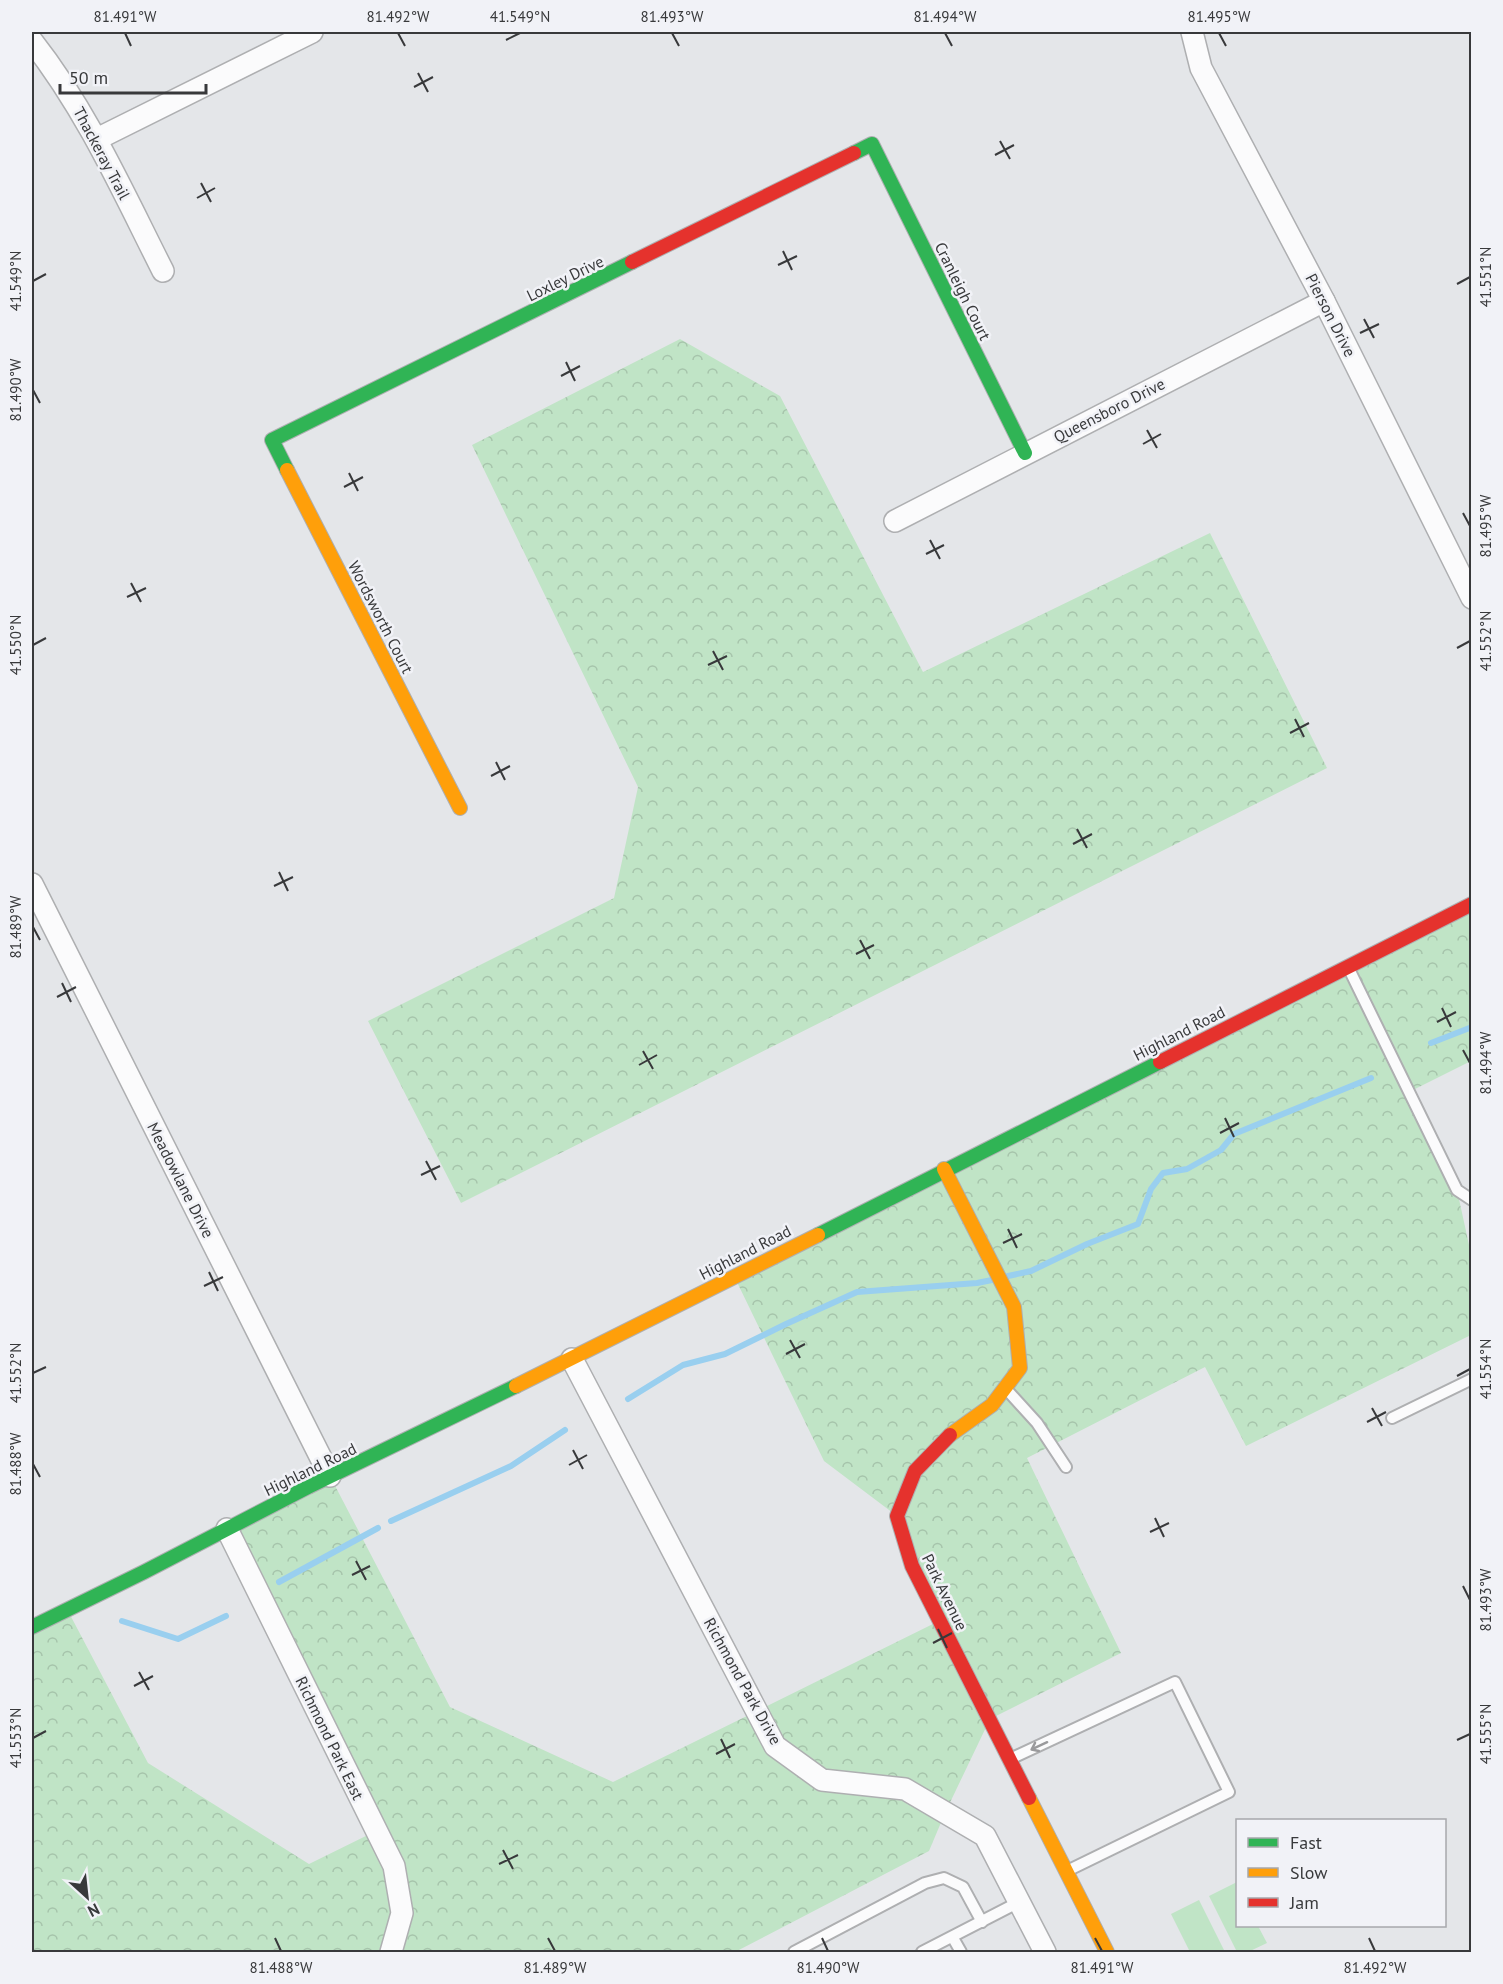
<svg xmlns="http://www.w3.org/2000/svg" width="1503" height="1984" font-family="'PT Sans',sans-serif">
<defs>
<pattern id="forest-crowns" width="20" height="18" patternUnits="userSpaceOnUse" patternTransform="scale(1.5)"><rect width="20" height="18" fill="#c0e4c6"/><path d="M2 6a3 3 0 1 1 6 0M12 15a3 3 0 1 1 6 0" fill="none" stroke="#a6c4ab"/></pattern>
</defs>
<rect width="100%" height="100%" fill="#e4e6e9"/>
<g fill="url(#forest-crowns)">
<polygon points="680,339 780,396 923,672 1210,533 1327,768 461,1203 368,1021 614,898 638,787 472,445"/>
<polygon points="1471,904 1471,1061 1409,1092 1457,1190 1471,1254 1471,1335 1246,1446 1205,1367 1027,1458 1121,1653 990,1719 945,1813 929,1851 735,1952 32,1952 32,1627 67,1609 148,1763 309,1864 376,1831 227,1529 330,1476 450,1707 613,1782 939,1621 897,1516 824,1461 734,1276"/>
</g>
<g fill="#c0e4c6">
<polygon points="1237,1882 1238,1926 1258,1926 1267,1943 1248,1952 1237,1952 1209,1896"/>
<polygon points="1199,1900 1225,1952 1190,1952 1171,1914"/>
</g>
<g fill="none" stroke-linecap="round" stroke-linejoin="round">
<g stroke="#99cfef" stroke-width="6">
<polyline points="1431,1043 1472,1027"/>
<polyline points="1008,1276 1031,1271 1087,1244 1138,1224 1151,1189 1163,1173 1187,1169 1221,1150 1234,1134 1371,1078"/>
<polyline points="628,1399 683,1365 725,1354 786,1324 857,1292 977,1283 992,1280"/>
<polyline points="391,1521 511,1466 565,1430"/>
<polyline points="279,1582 378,1528"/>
<polyline points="122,1621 178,1639 226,1616"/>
</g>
<g stroke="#aeafb1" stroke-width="14">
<g id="lane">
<polyline points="1349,969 1457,1190 1472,1200"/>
<polyline points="1007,1390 1037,1423 1066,1467"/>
<polyline points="1392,1418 1472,1379"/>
<polyline points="1010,1759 1175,1682 1229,1792 1069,1870"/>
<polyline points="953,1938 961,1952"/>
<polyline points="794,1952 925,1883 944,1878 963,1887 982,1922"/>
<polyline points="922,1952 1019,1902"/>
</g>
</g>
<g stroke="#aeafb1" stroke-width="24">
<g id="street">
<polyline points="1192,32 1201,68 1324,301 1472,598"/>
<path d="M32,41C87,111 123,192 163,271"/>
<polyline points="97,139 312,32"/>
<polyline points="895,521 1324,301"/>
<polyline points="32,884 330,1476"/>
<polyline points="572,1359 775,1746 822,1780 905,1789 985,1836 1045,1952"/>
<polyline points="227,1529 394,1866 402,1913 391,1952"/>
</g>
</g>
<g stroke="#aeafb1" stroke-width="16">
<g id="fast">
<polyline points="854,153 872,144 1025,453"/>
<polyline points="287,470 272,440 632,262"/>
<polyline points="818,1235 1160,1062"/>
<polyline points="32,1627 144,1572 308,1487 516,1386"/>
</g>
</g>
<g stroke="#aeafb1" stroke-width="16">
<g id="slow">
<polyline points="287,470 460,808"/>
<polyline points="944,1169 1014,1307 1020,1368 992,1405 950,1435"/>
<polyline points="516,1386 818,1235"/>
<polyline points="1029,1798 1107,1952"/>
</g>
</g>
<g stroke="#aeafb1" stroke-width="16">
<g id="jam">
<polyline points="632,262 854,153"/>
<polyline points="1160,1062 1472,904"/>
<polyline points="950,1435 915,1471 897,1516 912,1566 1029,1798"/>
</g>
</g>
<use href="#lane" stroke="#fbfbfc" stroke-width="10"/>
<use href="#street" stroke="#fbfbfc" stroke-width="21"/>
<use href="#fast" stroke="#30b455" stroke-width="14"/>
<use href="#slow" stroke="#ff9f0a" stroke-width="14"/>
<use href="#jam" stroke="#e5322d" stroke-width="14"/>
</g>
<defs><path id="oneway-shaft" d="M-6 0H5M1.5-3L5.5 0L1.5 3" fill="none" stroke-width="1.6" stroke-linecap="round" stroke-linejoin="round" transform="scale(1.5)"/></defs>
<use stroke="#9a9a9c" href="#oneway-shaft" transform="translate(1039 1746) rotate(155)"/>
<path fill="none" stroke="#38393b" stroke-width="2" d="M125,33L131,46M398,33L405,46M672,33L679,46M945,33L952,46M1219,33L1226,46M506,40L520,33M418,73L428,92M414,87L433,77M1000,141L1010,159M995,155L1014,145M201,183L211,202M197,198L215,188M783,251L792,270M778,265L797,256M33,281L46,274M1457,284L1470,277M1364,319L1374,338M1360,333L1379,324M566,362L575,381M561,376L580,366M33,390L40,403M1147,430L1157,448M1143,444L1161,434M349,473L358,491M344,487L363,477M1463,513L1470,526M930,540L940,559M926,554L944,545M131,583L141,602M127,597L146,588M33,645L46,638M1457,648L1470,641M713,651L723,670M708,665L727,656M1295,719L1304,737M1290,733L1309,723M496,762L505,780M491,776L510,766M1077,829L1087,848M1073,844L1092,834M279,872L288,891M274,886L293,877M33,927L40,940M860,940L870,959M856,954L874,945M62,983L71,1002M57,997L76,987M1442,1008L1451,1027M1437,1022L1456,1012M1463,1050L1470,1063M643,1051L653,1069M639,1065L657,1055M1225,1118L1234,1137M1220,1133L1239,1123M426,1161L436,1180M421,1175L440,1166M1008,1229L1017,1248M1003,1243L1022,1234M209,1272L218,1291M204,1286L223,1277M790,1340L800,1358M786,1354L805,1344M33,1373L46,1367M1457,1376L1470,1369M1372,1408L1382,1426M1367,1422L1386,1412M573,1450L583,1469M33,1464L40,1477M569,1465L587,1455M1155,1518L1164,1537M1150,1532L1169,1523M356,1561L366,1580M352,1575L370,1566M1463,1586L1470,1600M938,1629L947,1648M933,1643L952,1633M139,1672L149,1690M134,1686L153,1676M33,1738L46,1731M721,1739L730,1758M1457,1740L1470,1734M716,1754L735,1744M503,1850L513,1869M499,1864L518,1855M275,1938L281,1951M548,1938L555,1951M822,1938L828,1951M1095,1938L1102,1951M1369,1938L1375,1951"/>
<g text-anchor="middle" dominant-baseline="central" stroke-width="5" stroke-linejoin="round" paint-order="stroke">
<g font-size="16" fill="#38393b" stroke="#f1f2f7">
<text transform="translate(102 153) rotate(62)">Thackeray Trail</text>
<text transform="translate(565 278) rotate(-26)">Loxley Drive</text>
<text transform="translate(963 291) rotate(64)">Cranleigh Court</text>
<text transform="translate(1331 315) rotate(63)">Pierson Drive</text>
<text transform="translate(1109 410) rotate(-27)">Queensboro Drive</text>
<text transform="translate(381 617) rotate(63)">Wordsworth Court</text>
<text transform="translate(1179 1033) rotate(-27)">Highland Road</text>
<text transform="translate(181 1180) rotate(63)">Meadowlane Drive</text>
<text transform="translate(745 1252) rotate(-27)">Highland Road</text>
<text transform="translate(310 1469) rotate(-26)">Highland Road</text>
<text transform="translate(945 1592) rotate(64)">Park Avenue</text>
<text transform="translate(743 1681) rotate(61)">Richmond Park Drive</text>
<text transform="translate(330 1738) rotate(64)">Richmond Park East</text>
</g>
</g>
<rect width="1503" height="1984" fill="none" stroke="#f1f2f7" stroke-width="66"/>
<rect x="1236" y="1819" width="210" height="108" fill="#f1f2f7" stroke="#a7a8ac" stroke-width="1.5"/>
<rect x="1248" y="1838" width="30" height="9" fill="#30b455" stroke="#a7a8ac" stroke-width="1.5"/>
<text x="1290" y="1849" font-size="18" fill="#38393b">Fast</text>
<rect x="1248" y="1868" width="30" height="9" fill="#ff9f0a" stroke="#a7a8ac" stroke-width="1.5"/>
<text x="1290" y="1879" font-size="18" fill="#38393b">Slow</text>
<rect x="1248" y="1898" width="30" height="9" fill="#e5322d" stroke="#a7a8ac" stroke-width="1.5"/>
<text x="1290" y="1909" font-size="18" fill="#38393b">Jam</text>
<g transform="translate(87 1897) rotate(153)" stroke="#f1f2f7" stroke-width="4.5" paint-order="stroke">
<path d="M0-4.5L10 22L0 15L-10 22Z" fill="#38393b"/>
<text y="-9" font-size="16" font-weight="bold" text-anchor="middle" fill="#38393b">N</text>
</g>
<path d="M60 84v9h146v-9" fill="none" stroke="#38393b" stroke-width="3"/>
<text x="69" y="84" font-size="18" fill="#38393b" stroke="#f1f2f7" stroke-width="4.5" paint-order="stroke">50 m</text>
<rect x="33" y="33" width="1437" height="1918" fill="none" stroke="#38393b" stroke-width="2"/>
<g font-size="15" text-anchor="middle" fill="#38393b">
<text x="125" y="22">81.491°W</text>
<text x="398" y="22">81.492°W</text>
<text x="520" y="22">41.549°N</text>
<text x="672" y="22">81.493°W</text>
<text x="945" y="22">81.494°W</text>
<text x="1219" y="22">81.495°W</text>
<text transform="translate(1486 277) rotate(-90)" y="5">41.551°N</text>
<text transform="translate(16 281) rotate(-90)" y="5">41.549°N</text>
<text transform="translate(16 390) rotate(-90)" y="5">81.490°W</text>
<text transform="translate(1486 526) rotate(-90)" y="5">81.495°W</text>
<text transform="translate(1486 641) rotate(-90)" y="5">41.552°N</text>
<text transform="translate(16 645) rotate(-90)" y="5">41.550°N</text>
<text transform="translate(16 927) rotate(-90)" y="5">81.489°W</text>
<text transform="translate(1486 1063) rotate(-90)" y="5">81.494°W</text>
<text transform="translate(1486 1369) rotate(-90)" y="5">41.554°N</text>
<text transform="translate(16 1373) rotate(-90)" y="5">41.552°N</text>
<text transform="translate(16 1464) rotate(-90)" y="5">81.488°W</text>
<text transform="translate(1486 1600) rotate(-90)" y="5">81.493°W</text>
<text transform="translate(1486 1734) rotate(-90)" y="5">41.555°N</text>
<text transform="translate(16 1738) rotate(-90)" y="5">41.553°N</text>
<text x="281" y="1973">81.488°W</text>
<text x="555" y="1973">81.489°W</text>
<text x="828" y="1973">81.490°W</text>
<text x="1102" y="1973">81.491°W</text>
<text x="1375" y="1973">81.492°W</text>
</g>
</svg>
